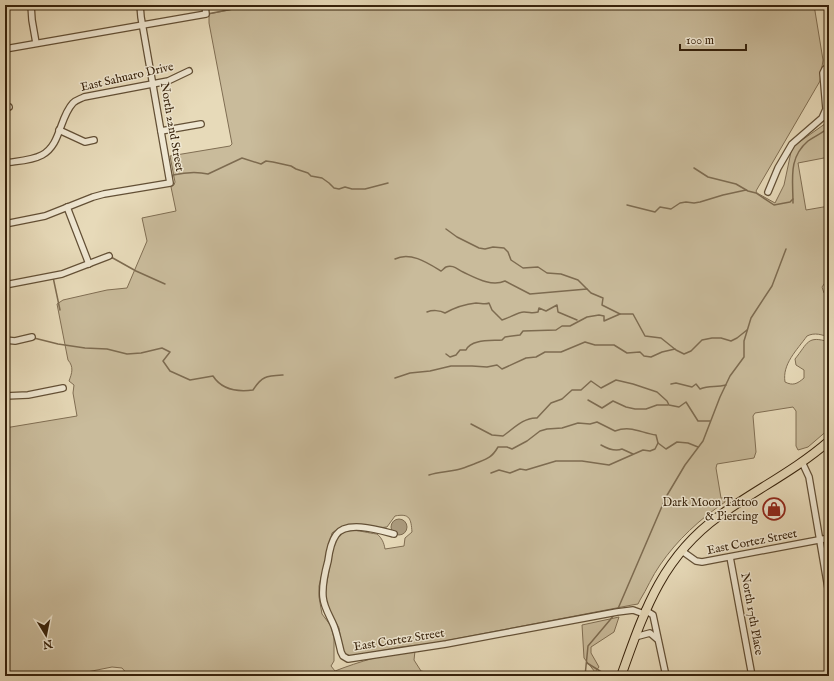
<svg xmlns="http://www.w3.org/2000/svg" width="834" height="681" font-family="'IM FELL English',serif">
<rect width="100%" height="100%" fill="#e7dab9"/>
<filter id="stains"><feTurbulence type="fractalNoise" baseFrequency=".005" numOctaves="4"/><feColorMatrix values="0 0 0 0 .2 0 0 0 0 .09 0 0 0 0 .02 0 0 0 .5 -.17"/></filter>
<radialGradient id="worn" r=".72"><stop offset=".6" stop-color="#630" stop-opacity="0"/><stop offset="1" stop-color="#630" stop-opacity=".3"/></radialGradient>
<g fill="#c9bb9b" stroke="#806e53">
<path d="M253,5H814L823,60L820,81L756,191L757,193L775,203L784,185L791,152L795,145L829,121V157L798,163L806,210L829,206V277L822,287L824,293L829,298V337C822,335 815,332 807,336C797,350 782,364 785,382C793,386 797,384 804,378V370L796,365L795,359C808,343 807,335 829,342V397L827,402V405L829,406V429L808,447L798,450L796,446V411L793,407L755,413L753,416L756,452L754,458L717,464L716,468L721,498H724L725,502C700,519 677,540 660,565C652,576 647,589 640,600L638,604L632,605L434,643L401,647L352,656H346L342,649L339,628L327,606L325,592L335,539C349,525 359,532 377,534C382,538 384,543 385,549L404,546L405,538L412,532C411,519 410,513 395,516L387,527C366,530 351,518 332,533L319,586V597L322,614L331,626L334,638V661L331,666L335,671C358,662 390,652 415,651L414,660L421,671L430,673L440,676H129L122,668L112,667L67,676H5V428L77,416L73,393L74,385L69,381C72,373 74,367 68,360L57,304L63,300L107,290L127,288L147,241L142,218L176,211L171,187L174,185L175,182L170,156L230,146L232,144L209,23V14Z"/>
<polygon points="619,617 614,632 591,647 591,653 599,667 595,672 584,658 582,625"/>
</g>
<circle fill="#ab9b7e" stroke="#7d6b50" cx="399" cy="527" r="8"/>
<g fill="none" stroke-linecap="round" stroke-linejoin="round">
<g stroke="#7d6b50" stroke-width="1.5">
<polyline points="207,14 233,9 288,5"/>
<polyline points="694,168 708,177 736,184 748,191 756,193 774,205 790,202 793,199"/>
<path d="M172,179L173,175C186,172 196,171 208,174L242,158L261,164L266,161L273,162L291,166L296,169L308,173L311,176L322,178L329,183L334,188L339,189L345,187L352,189H365L388,183"/>
<path d="M793,203C793,179 788,158 808,141C815,136 823,133 829,127"/>
<polyline points="627,205 655,212 660,207 671,209 680,203 686,202 694,203 700,202 723,195 746,190"/>
<polyline points="446,229 457,237 479,248 485,249 493,247 504,248 508,252 511,260 523,268 538,267 547,273 561,274 578,280 591,293 603,298 602,305 620,314 633,314 645,336 661,338 676,350 684,354 691,351 702,340 712,338 721,338 731,341 737,338 747,330"/>
<polyline points="111,257 136,271 165,284"/>
<path d="M395,259C410,251 428,263 441,271C443,270 444,268 446,267C453,264 458,270 463,272C476,278 491,287 505,281L530,294L587,289"/>
<polyline points="53,277 60,310"/>
<path d="M427,312C432,310 440,310 445,313C454,308 466,304 476,303C481,303 485,305 489,303L492,310L502,320C509,318 518,312 524,312C531,312 531,314 538,312L539,308L546,311L557,305L558,312L577,320"/>
<path d="M34,338L58,344L85,348L107,349L127,354L141,353L162,348L170,352L163,361L170,371L190,380L213,376C222,390 238,392 253,390C262,376 266,376 283,375"/>
<path d="M446,354L450,357L456,355L460,350H466C471,339 491,341 502,340L505,337L520,335L523,331L556,330L562,326H570L587,317L599,315L604,316V321L620,314"/>
<polyline points="395,378 410,373 430,371 451,366 472,366 487,367 497,365 502,369 526,358 536,357 545,352 561,352 585,342 595,345 614,345 627,353 640,352 644,356 651,357 662,352 675,349"/>
<path d="M671,384L676,383L692,387L696,384L700,389C710,385 716,388 726,385"/>
<polyline points="588,400 602,408 613,401 626,407 635,409 646,409 657,405 668,405"/>
<path d="M471,424L492,435L503,436C513,429 524,417 537,418L551,403L562,399L572,390H581L591,381L601,388L616,380L633,384L657,392L667,401L669,405L679,407L686,402L698,421H710"/>
<path d="M601,445C608,449 615,452 622,449L633,454"/>
<polyline points="491,473 499,470 510,473 520,469 526,470 556,461 582,461 609,465 643,450 650,451 655,449 658,443"/>
<path d="M429,475C438,472 447,472 456,470C462,469 468,466 474,464C486,459 491,459 498,447H507L512,449L527,441L540,431L547,429L562,428L578,423L590,424L597,422L615,431C631,425 641,433 656,435L658,443L666,449L677,442L688,443L698,447"/>
<polyline points="617,611 666,497 685,465 703,441 720,397 730,376 744,357 744,341 751,318 772,286 786,249"/>
<polyline points="587,663 608,676"/>
<polyline points="585,676 588,646 615,614"/>
</g>
<g stroke="#635036" stroke-width="8">
<g id="street">
<polyline points="31,5 32,20 36,43"/>
<polyline points="5,49 206,14 205,5"/>
<polyline points="5,108 9,107"/>
<polyline points="59,130 85,142 94,140"/>
<polyline points="161,131 201,124"/>
<path d="M5,163C16,161 31,161 42,155C61,145 59,118 73,103C76,100 80,99 84,97L168,81L189,71"/>
<polyline points="768,192 778,168 792,144 822,118 826,109 823,73 825,69 829,67"/>
<polyline points="67,207 89,264"/>
<polyline points="5,224 45,216 93,197 104,194 170,183 141,17 140,5"/>
<polyline points="5,285 62,274 109,256"/>
<polyline points="5,340 15,341 32,337"/>
<polyline points="5,396 28,395 63,388"/>
<polyline points="802,462 809,477 829,594"/>
<path d="M394,534C379,530 346,520 336,535C331,542 329,553 328,561C325,572 322,586 323,597C324,608 330,616 334,626C337,634 339,644 341,652L343,656L348,659L446,644L617,612L633,610L644,614"/>
<polyline points="682,551 696,561 702,562 829,538"/>
<polyline points="730,557 752,676"/>
<polyline points="645,610 653,615 666,676"/>
<polyline points="635,637 650,633 657,639"/>
</g>
</g>
<g stroke="#37220b" stroke-width="10">
<path id="primary" d="M621,676C644,612 661,558 719,516C755,490 796,470 829,441"/>
</g>
<use href="#street" stroke="#efe7d2" stroke-width="5.5"/>
<use href="#primary" stroke="#e7dab9" stroke-width="8"/>
</g>
<defs>
<g id="shop-ring" transform="scale(1.15)"><circle r="9.5" fill="#efe7d2" stroke="#8f2418" stroke-width="1.5"/><path d="M-5-2.5h2.3a2.7 3.5 0 0 1 5.4 0H5L5.5 6h-11ZM-1.5-2.5h3a1.5 2.3 0 0 0-3 0Z" fill="#8f2418"/></g>
</defs>
<g fill-rule="evenodd">
<use href="#shop-ring" x="774" y="509"/>
</g>
<g text-anchor="middle" dominant-baseline="central" stroke-width="3" stroke-linejoin="round" paint-order="stroke">
<g font-size="12" fill="#37220b" stroke="#efe7d2">
<text transform="translate(127 77) rotate(-13)">East Sahuaro Drive</text>
<text transform="translate(172 127) rotate(80)">North 22nd Street</text>
<text transform="translate(752 542) rotate(-11)">East Cortez Street</text>
<text transform="translate(752 614) rotate(80)">North 17th Place</text>
<text transform="translate(399 640) rotate(-9)">East Cortez Street</text>
</g>
<g font-size="12" fill="#37220b" stroke="#efe7d2" text-anchor="end">
<text x="758" y="502">Dark Moon Tattoo<tspan x="758" dy="14">&amp; Piercing</tspan></text>
</g>
</g>
<rect width="834" height="681" fill="none" stroke="#e7dab9" stroke-width="20"/>
<rect x="6" y="6" width="822" height="669" fill="none" stroke="#37220b" stroke-width="2"/>
<rect x="10" y="10" width="814" height="661" fill="none" stroke="#37220b"/>
<g transform="translate(46 635) rotate(170)" stroke="#efe7d2" stroke-width="3" paint-order="stroke">
<path d="M0-3L7 15L0 10L-7 15Z" fill="#37220b"/>
<text y="-6" font-size="11" font-weight="bold" text-anchor="middle" fill="#37220b">N</text>
</g>
<path d="M680 44v6h66v-6" fill="none" stroke="#37220b" stroke-width="2"/>
<text x="686" y="44" font-size="12" fill="#37220b" stroke="#efe7d2" stroke-width="3" paint-order="stroke">100 m</text>
<rect width="100%" height="100%" filter="url(#stains)"/>
<rect width="100%" height="100%" fill="url(#worn)"/>
</svg>
